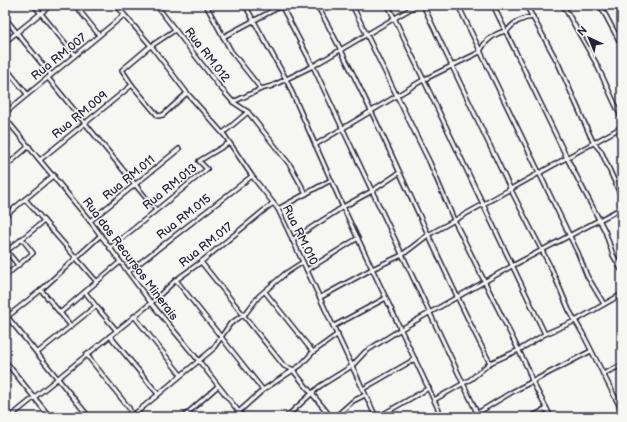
<svg xmlns="http://www.w3.org/2000/svg" width="627" height="422" font-family="'Balsamiq Sans',sans-serif">
<rect width="100%" height="100%" fill="#f6f6f2"/>
<filter id="ink" filterUnits="userSpaceOnUse"><feTurbulence type="fractalNoise" baseFrequency=".025" numOctaves="2"/><feDisplacementMap in="SourceGraphic" scale="8" xChannelSelector="R" yChannelSelector="G"/><feConvolveMatrix kernelMatrix="1 2 1 2 8 2 1 2 1" color-interpolation-filters="sRGB"/></filter>
<g filter="url(#ink)">
<g fill="none" stroke-linecap="round" stroke-linejoin="round">
<g stroke="#22223b" stroke-width="6">
<g id="minor">
<polyline points="34,5 75,55"/>
<polyline points="75,5 99,35"/>
<polyline points="116,5 152,47 187,93 225,136 252,176 278,209 376,417"/>
<polyline points="156,5 218,85 233,102 248,112 290,165 306,194"/>
<polyline points="206,5 231,51 261,89"/>
<polyline points="245,5 286,79 343,207 442,417"/>
<polyline points="281,5 313,66 479,417"/>
<path d="M317,5C381,121 429,245 490,363"/>
<polyline points="352,5 430,163 454,220 528,369 532,381 551,417"/>
<polyline points="388,5 545,334"/>
<polyline points="423,5 510,188 552,270 569,310 583,334 622,411"/>
<polyline points="458,5 578,253 587,276 604,304"/>
<polyline points="493,5 567,158 605,231 613,255 622,271"/>
<polyline points="526,5 558,63 593,142 601,151 622,198"/>
<polyline points="563,5 596,63 622,119"/>
<polyline points="600,5 622,46"/>
<polyline points="5,18 51,75"/>
<polyline points="175,30 148,48 122,70 132,85 158,116 163,115 187,93"/>
<polyline points="223,37 283,5"/>
<polyline points="5,42 51,5"/>
<polyline points="5,67 27,94"/>
<polyline points="48,78 156,210"/>
<polyline points="233,102 261,89 272,86 313,66 417,5"/>
<polyline points="5,113 124,15"/>
<polyline points="5,118 90,221 151,303 199,361 243,417"/>
<polyline points="223,133 248,112"/>
<path d="M315,145L423,80L480,52C484,41 496,32 507,31C513,23 522,18 533,17"/>
<polyline points="41,159 132,85"/>
<polyline points="5,167 29,146"/>
<polyline points="25,199 97,282"/>
<polyline points="278,209 331,180"/>
<polyline points="5,216 54,175"/>
<polyline points="90,221 179,149"/>
<polyline points="292,240 343,207 372,191 399,173"/>
<polyline points="110,248 207,169 199,161 229,143"/>
<polyline points="5,249 18,265"/>
<polyline points="7,251 44,221"/>
<polyline points="201,262 284,366 292,369 331,417"/>
<polyline points="307,270 358,238"/>
<polyline points="128,272 252,176"/>
<polyline points="5,276 33,253 22,239"/>
<polyline points="176,280 263,390"/>
<polyline points="41,290 71,326"/>
<polyline points="265,292 313,352"/>
<polyline points="321,297 372,269 402,255 428,235 622,127"/>
<polyline points="96,306 117,331"/>
<polyline points="60,313 120,262"/>
<polyline points="5,314 89,417"/>
<polyline points="134,316 181,375"/>
<polyline points="7,317 41,290 101,235"/>
<polyline points="334,326 386,298"/>
<polyline points="110,336 158,394"/>
<polyline points="37,353 96,306 85,292"/>
<polyline points="86,354 129,408 132,416"/>
<polyline points="5,361 50,417"/>
<polyline points="603,374 622,365"/>
<polyline points="363,389 415,359"/>
<polyline points="434,400 471,379 490,363 519,350 545,334 575,321 622,294"/>
<polyline points="5,412 9,417"/>
<polyline points="137,412 141,417"/>
<polyline points="10,417 151,303 176,280 201,262 273,203"/>
<polyline points="131,417 213,349 230,324 246,313 259,296 286,273 303,262"/>
<polyline points="183,417 218,386"/>
<polyline points="233,417 263,390 301,365 313,352 338,334"/>
<polyline points="286,417 320,386 352,366 365,352 401,329 512,266 622,208"/>
<polyline points="335,417 353,401 365,395"/>
<polyline points="378,417 429,388"/>
<polyline points="471,417 512,392 591,351"/>
<polyline points="530,417 547,409"/>
<polyline points="615,417 622,413"/>
</g>
</g>
<use href="#minor" stroke="#f6f6f2" stroke-width="3"/>
</g>
</g>
<g text-anchor="middle" dominant-baseline="central" stroke-width="3" stroke-linejoin="round" paint-order="stroke">
<g font-size="12" fill="#22223b" stroke="#f6f6f2">
<text transform="translate(207 55) rotate(52)">Rua RM.012</text>
<text transform="translate(59 57) rotate(-39)">Rua RM.007</text>
<text transform="translate(80 115) rotate(-39)">Rua RM.009</text>
<text transform="translate(129 178) rotate(-39)">Rua RM.011</text>
<text transform="translate(170 187) rotate(-39)">Rua RM.013</text>
<text transform="translate(184 217) rotate(-38)">Rua RM.015</text>
<text transform="translate(300 235) rotate(64)">Rua RM.010</text>
<text transform="translate(206 245) rotate(-38)">Rua RM.017</text>
<text transform="translate(130 259) rotate(53)">Rua dos Recursos Minerais</text>
</g>
</g>
<rect width="627" height="422" fill="none" stroke="#f6f6f2" stroke-width="20"/>
<rect x="10" y="10" width="607" height="402" fill="none" stroke="#22223b" stroke-width="1.5" filter="url(#ink)"/>
<g transform="translate(589 38) rotate(316)" stroke="#f6f6f2" stroke-width="3" paint-order="stroke">
<path d="M0-3L7 15L0 10L-7 15Z" fill="#22223b"/>
<text y="-6" font-size="11" font-weight="bold" text-anchor="middle" fill="#22223b">N</text>
</g>
</svg>
